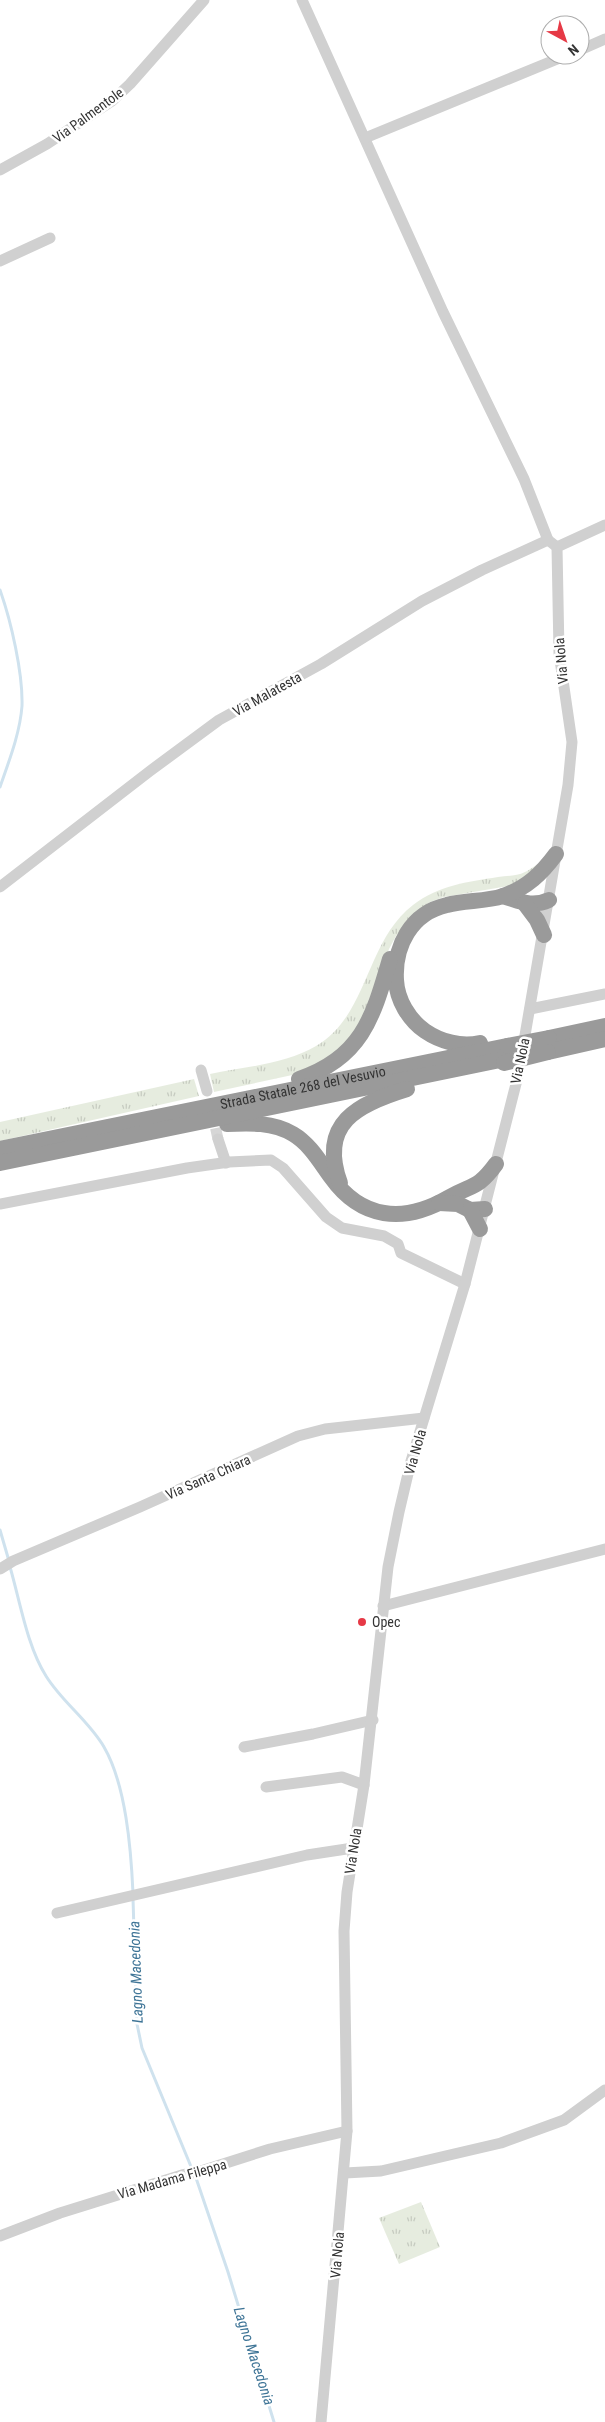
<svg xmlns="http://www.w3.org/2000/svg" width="605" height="2422" font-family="'Roboto Condensed',sans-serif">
<defs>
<pattern id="grass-tufts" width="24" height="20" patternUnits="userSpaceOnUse" patternTransform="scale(1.25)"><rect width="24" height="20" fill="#e6ecdf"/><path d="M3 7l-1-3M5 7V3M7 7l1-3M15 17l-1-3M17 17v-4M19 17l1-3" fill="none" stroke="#c6cbc0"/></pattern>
</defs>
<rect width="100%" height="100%" fill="#fff"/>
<g fill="url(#grass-tufts)">
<path d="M547,858L514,885L444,897L430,902L419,911L396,936L389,949L369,1012L338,1054L297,1074L214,1092L210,1074C244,1067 286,1064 316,1046C369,1015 365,942 413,905C439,885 467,882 498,877C507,876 517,876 525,872C532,869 539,862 547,858Z"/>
<polygon points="194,1079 199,1096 0,1141 0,1122"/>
<polygon points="421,2202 440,2247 399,2264 379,2218"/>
</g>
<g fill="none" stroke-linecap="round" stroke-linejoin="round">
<g stroke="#cfe2ee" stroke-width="3">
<path d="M0,590C11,621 23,673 22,706C20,733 9,761 0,787"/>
<polyline points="0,1530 9,1561"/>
<path d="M10,1567C20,1601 27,1646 46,1676C62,1702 89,1721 104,1747C126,1785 131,1849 133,1893"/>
<polyline points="133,1899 137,2024 142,2048 192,2169"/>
<polyline points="195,2175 228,2272 274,2422"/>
</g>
<polyline stroke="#d6d6d6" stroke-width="11" stroke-dasharray="11 5.5" stroke-linecap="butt" points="212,1112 218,1139"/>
<g stroke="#d0d0d0" stroke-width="11">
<polyline points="302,0 443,312 524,479 548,540"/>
<polyline points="580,50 605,39"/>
<polyline points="365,138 567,55"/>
<polyline points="0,170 47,144 112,101 130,84 204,0"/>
<polyline points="0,261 50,238"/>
<polyline points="0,887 150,771 219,720 321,664 422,601 482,570 548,540 557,547"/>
<polyline points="530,1009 605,994"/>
<polyline points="201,1070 207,1091"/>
<polyline points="218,1139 226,1163"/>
<polyline points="0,1204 187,1168 229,1162 271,1160 283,1168 326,1217 342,1228 384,1236 398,1244 401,1253 465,1284"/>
<polyline points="0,1569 13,1561 140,1507 298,1436 325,1429 424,1418"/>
<polyline points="383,1606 605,1549"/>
<polyline points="244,1747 313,1734 373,1720"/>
<polyline points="266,1787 342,1777 364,1785"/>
<polyline points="57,1913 307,1855 353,1848"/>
<polyline points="345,2173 381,2171 501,2143 564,2120 605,2090"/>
<polyline points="0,2236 60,2213 182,2175 201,2171 270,2149 347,2131"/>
<polyline points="321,2422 347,2131 344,1931 347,1892 364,1785 388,1567 399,1512 411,1461 465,1284 518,1076 568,785 572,742 559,653 557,547 605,525"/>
</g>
<g stroke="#9a9a9a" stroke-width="16">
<path d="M503,896C520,901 531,908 549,900"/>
<polyline points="525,904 537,920 544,935"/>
<polyline points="549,1038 605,1026"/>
<path d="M480,1043C461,1047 441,1042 425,1031C409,1020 397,1000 396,980C394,946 411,913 447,905C465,900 485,902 503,896C527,888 542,873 556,854"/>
<polyline points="548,1052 605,1039"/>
<path d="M299,1079C362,1058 373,1017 390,959"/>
<path d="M227,1124C250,1123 273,1122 293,1134C310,1144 320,1162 331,1177C361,1219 403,1224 448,1198C472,1184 477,1190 496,1164"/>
<path id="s1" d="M0,1149L507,1046"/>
<polyline points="0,1163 505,1059"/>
<path d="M340,1183C318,1123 358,1104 407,1089"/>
<polyline points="439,1203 458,1204 470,1210 485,1209"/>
<polyline points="470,1210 480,1229"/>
</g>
<g stroke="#9a9a9a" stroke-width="16">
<polyline points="507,1046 549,1038"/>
<polyline points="504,1063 548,1052"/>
</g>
</g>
<circle fill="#e63946" stroke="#fff" stroke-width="2" cx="362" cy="1622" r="5"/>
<g text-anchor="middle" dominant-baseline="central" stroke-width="5" stroke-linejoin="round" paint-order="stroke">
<g font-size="14" fill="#333" stroke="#fff">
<text transform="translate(88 115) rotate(-36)">Via Palmentole</text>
<text transform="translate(561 661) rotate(-95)">Via Nola</text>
<text transform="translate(267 694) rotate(-29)">Via Malatesta</text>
<text transform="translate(520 1061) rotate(-78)">Via Nola</text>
<text stroke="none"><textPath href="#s1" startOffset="309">Strada Statale 268 del Vesuvio</textPath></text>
<text transform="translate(415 1452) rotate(-74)">Via Nola</text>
<text transform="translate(208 1477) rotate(-24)">Via Santa Chiara</text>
<text transform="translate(353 1851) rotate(-81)">Via Nola</text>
<text transform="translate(172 2179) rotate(-16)">Via Madama Fileppa</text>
<text transform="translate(337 2255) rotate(-85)">Via Nola</text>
</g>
<g font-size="14" fill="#333" stroke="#fff" text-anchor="start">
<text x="372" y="1622">Opec</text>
</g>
<g font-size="15" font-style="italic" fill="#3f7597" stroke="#fff">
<text transform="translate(136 1972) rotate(-92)">Lagno Macedonia</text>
<text transform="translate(254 2356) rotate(72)">Lagno Macedonia</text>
</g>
</g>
<g transform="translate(565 40) rotate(140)"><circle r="24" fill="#ffffff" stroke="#adadad"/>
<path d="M0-4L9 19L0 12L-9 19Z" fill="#e63946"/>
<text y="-8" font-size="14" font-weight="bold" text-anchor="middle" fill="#333333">N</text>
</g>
</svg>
